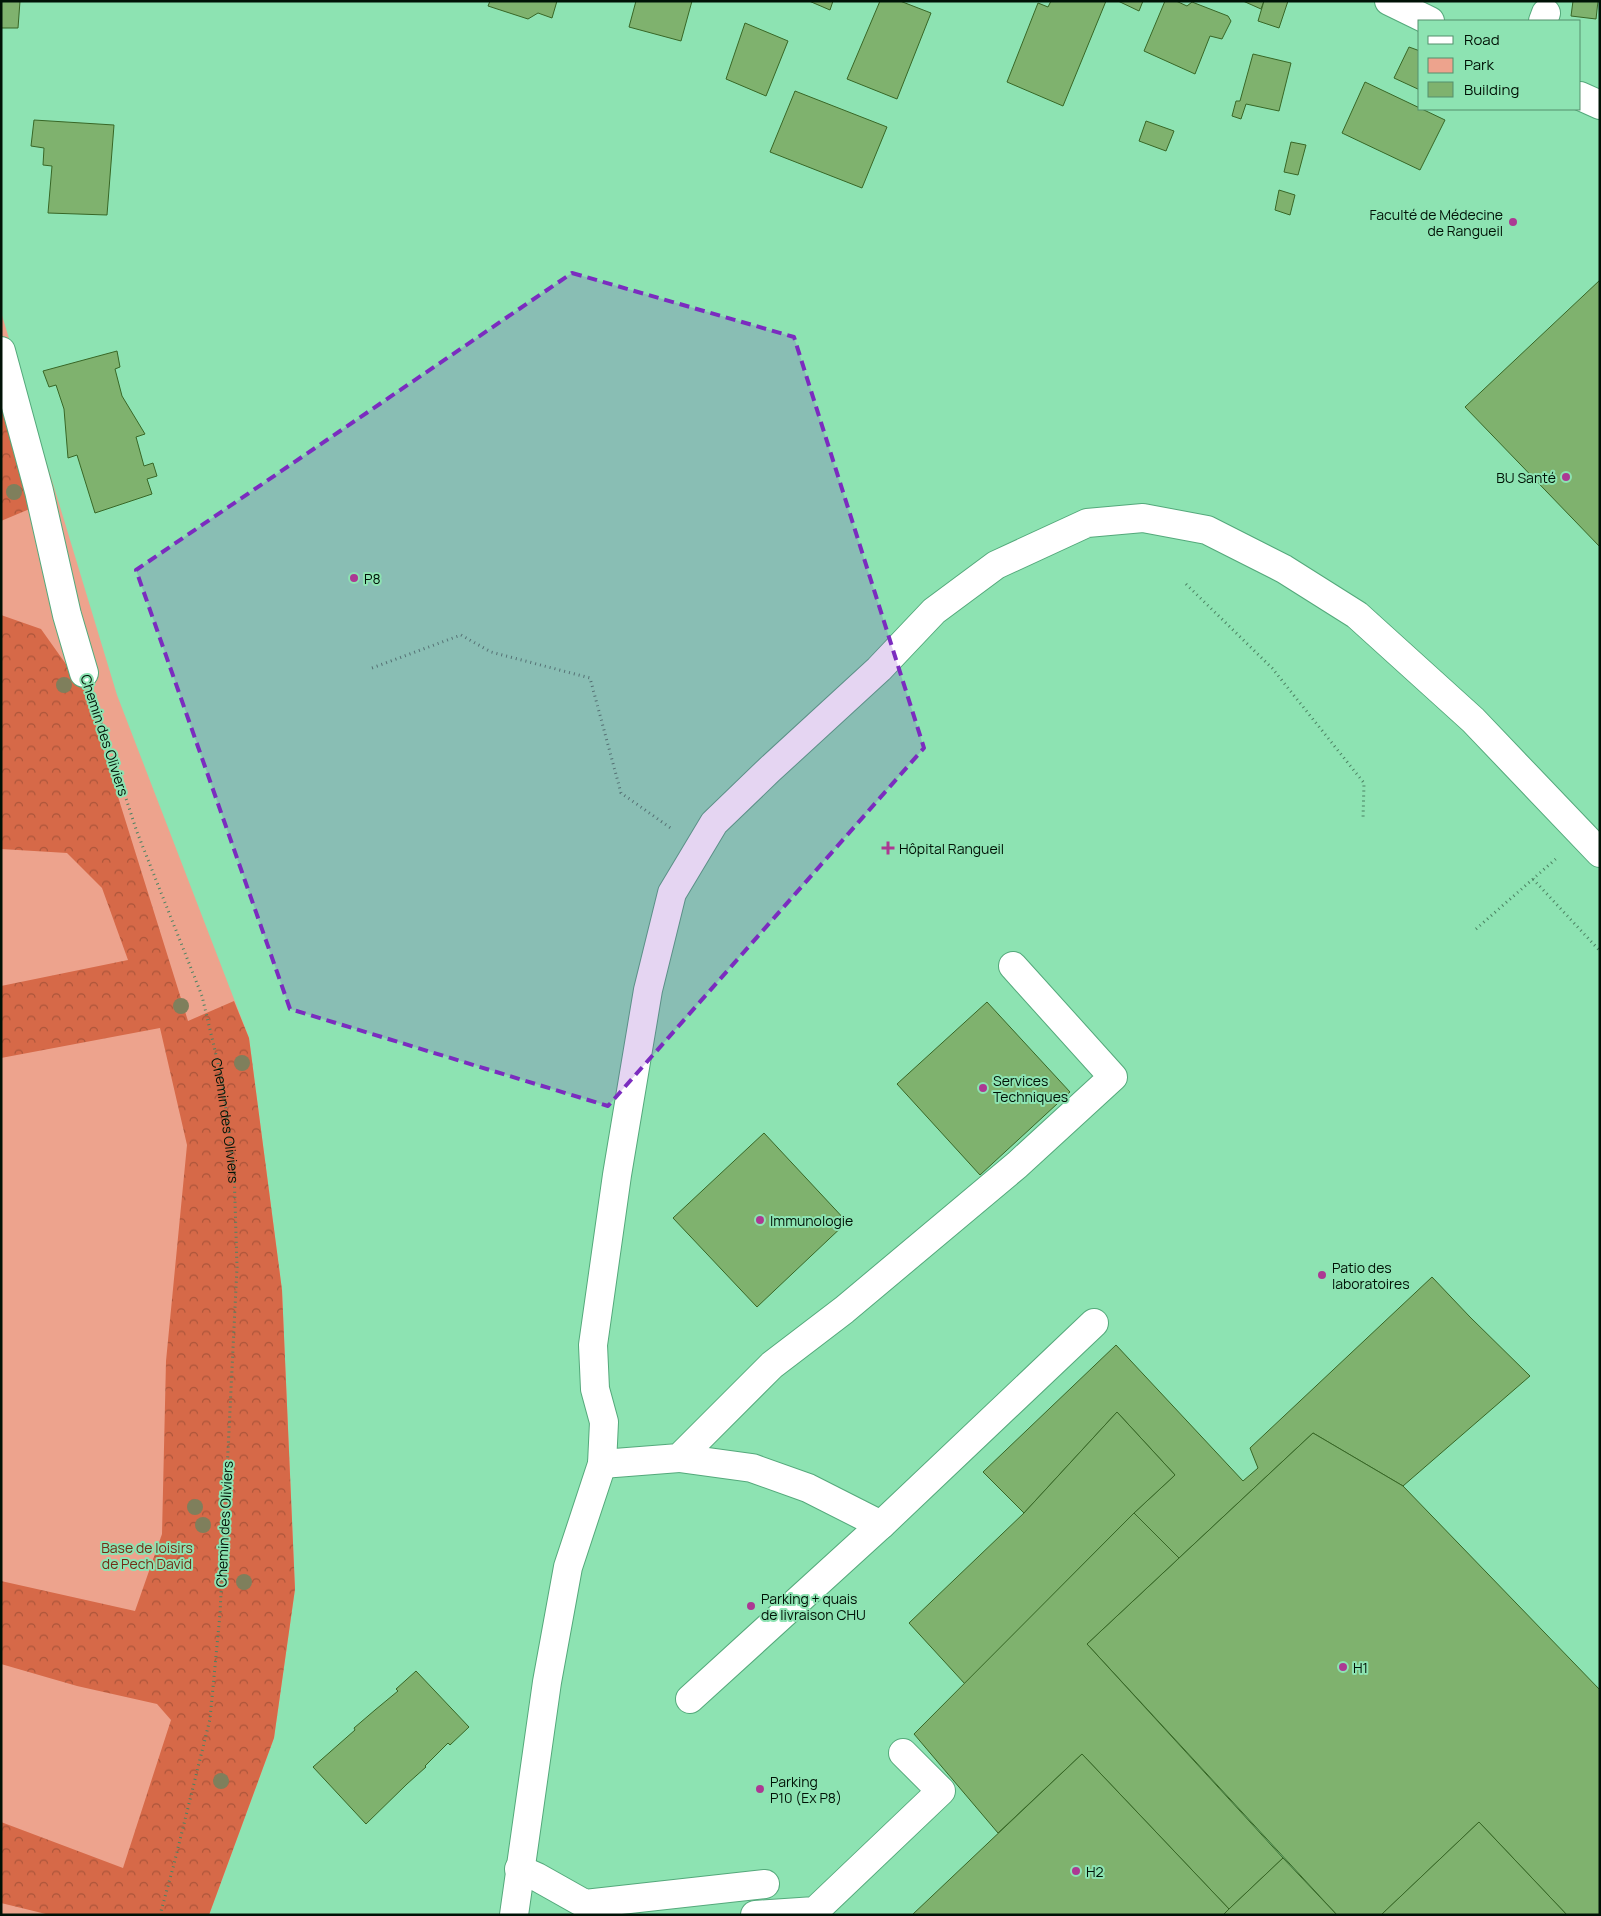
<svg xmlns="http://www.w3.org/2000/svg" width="1601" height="1916" font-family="Manrope,sans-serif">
<defs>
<pattern id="forest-crowns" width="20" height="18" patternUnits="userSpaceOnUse" patternTransform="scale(1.25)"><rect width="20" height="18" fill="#d66948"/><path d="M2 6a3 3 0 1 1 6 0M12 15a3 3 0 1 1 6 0" fill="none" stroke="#ab553a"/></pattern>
</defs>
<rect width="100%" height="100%" fill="#8de3b2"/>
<polygon fill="#eda38d" points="1,312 117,695 249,1038 282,1290 295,1589 274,1738 209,1915 1,1915"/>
<g fill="url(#forest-crowns)">
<polygon points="1,403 32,508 1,521"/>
<polygon points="1,615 41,629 85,691 188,1021 234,1001 249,1038 282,1290 295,1589 274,1738 209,1915 50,1915 1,1903 1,1822 123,1868 171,1720 157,1704 77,1686 1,1664 1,1581 135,1611 162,1534 166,1361 187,1145 160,1028 1,1058 1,986 128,960 102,888 67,853 1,849"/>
</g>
<g fill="#7fb26e" stroke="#386726">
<polygon points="1,1 20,1 18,28 1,28"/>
<polygon points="490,1 557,1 552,18 538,13 528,19 488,6"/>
<polygon points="636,1 692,1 681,41 629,27"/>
<polygon points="809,1 833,1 830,10"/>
<polygon points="880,1 900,1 931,13 897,99 847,79"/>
<polygon points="1051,1 1106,1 1063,106 1007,82 1038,3 1048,7"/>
<polygon points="1118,1 1143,1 1139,11"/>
<polygon points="1165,1 1176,1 1187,6 1192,2 1228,16 1231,21 1222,39 1210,36 1195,74 1144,51"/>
<polygon points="1243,1 1264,1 1261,9"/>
<polygon points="1264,1 1288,1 1279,28 1258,21"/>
<polygon points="1573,1 1598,1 1596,19 1571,16"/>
<polygon points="745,23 788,41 766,96 726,79"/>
<polygon points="1409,47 1420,51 1420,90 1394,78"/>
<polygon points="1253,54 1291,63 1279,111 1246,104 1241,119 1232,116 1236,101 1240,101"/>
<polygon points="1365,82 1445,120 1420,170 1342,133"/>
<polygon points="795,91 887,127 862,188 770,152"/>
<polygon points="34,120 114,125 107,215 48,213 52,166 43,165 44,148 31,146"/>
<polygon points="1146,121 1174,131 1166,151 1139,141"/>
<polygon points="1291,142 1306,145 1298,175 1284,172"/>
<polygon points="1279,190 1295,195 1290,215 1275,210"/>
<polygon points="1600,280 1600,547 1465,407"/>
<polygon points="117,351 120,367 115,369 122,396 145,434 136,437 144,466 153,463 157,476 147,479 152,494 95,513 77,455 68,458 64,409 56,385 49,387 43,371"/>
<polygon points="987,1002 1070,1092 980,1175 897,1084"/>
<polygon points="764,1133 847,1222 757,1307 673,1218"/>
<polygon points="1432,1277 1470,1317 1530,1376 1403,1486 1313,1433 1179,1558 1134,1513 1175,1475 1117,1412 1024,1513 983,1472 1116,1345 1243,1481 1258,1468 1250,1448"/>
<polygon points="1117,1412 1175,1475 1134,1513 965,1684 909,1623 1024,1513"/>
<polygon points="1313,1433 1403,1486 1600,1690 1600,1915 1567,1915 1479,1822 1381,1915 1337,1915 1087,1644"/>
<polygon points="1134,1513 1179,1558 1087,1644 1283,1858 1229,1909 1082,1754 998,1833 914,1734"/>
<polygon points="416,1671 469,1727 450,1745 448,1743 425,1766 426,1767 407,1784 366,1824 313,1767 355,1730 354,1728 375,1710 398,1691 396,1689"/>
<polygon points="1082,1754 1229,1909 1223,1915 912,1915"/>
<polygon points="1479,1822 1567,1915 1381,1915"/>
<polygon points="1283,1858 1337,1915 1223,1915 1229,1909"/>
</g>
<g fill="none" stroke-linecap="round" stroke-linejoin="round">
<g stroke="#54a97b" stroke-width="30">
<g id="minor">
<polyline points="1389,1 1430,21"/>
<polyline points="1543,21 1546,13"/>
<polyline points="1580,96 1600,105"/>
<polyline points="1,351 39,491 67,615 84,673"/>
<polyline points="679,1458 752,1468 808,1488 881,1525 1094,1323"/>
<polyline points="602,1464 679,1458 772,1365 844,1310 1017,1165 1113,1077 1013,966"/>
<polyline points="690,1699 881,1525"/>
<polyline points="519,1869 537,1877 585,1904 765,1884"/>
<polyline points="514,1915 547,1682 568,1567 602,1464 604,1422 595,1389 593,1345 617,1175 648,990 672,893 714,823 769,770 879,669 934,611 996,565 1087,523 1143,518 1207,530 1284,569 1357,615 1473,720 1600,853"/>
<polyline points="755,1915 815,1911 941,1791 903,1753"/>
</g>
</g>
<g stroke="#4b8262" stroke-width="3" stroke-dasharray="1 4" stroke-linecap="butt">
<polyline points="1186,584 1272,668 1364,783 1363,819"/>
<polyline points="372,668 461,635 491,652 590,678 621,793 672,829"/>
<path id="s1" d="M95,704L137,832L202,996L222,1080L234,1169L237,1267L220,1614L210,1719L174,1864L160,1915"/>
<polyline points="1533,879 1600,951"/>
<polyline points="1476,929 1558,857"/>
</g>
<use href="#minor" stroke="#fff" stroke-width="28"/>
</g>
<g fill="#7f7f5c">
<circle cx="14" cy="492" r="8"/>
<circle cx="64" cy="685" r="8"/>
<circle cx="181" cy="1006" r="8"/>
<circle cx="242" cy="1063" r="8"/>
<circle cx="195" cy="1507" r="8"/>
<circle cx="203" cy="1525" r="8"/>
<circle cx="244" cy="1582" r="8"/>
<circle cx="221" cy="1781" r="8"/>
</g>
<path fill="#7b2cbf" fill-opacity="0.2" stroke="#7b2cbf" stroke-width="4" stroke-dasharray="10 6" stroke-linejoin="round" d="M572,273L794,337L924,748L608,1106L290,1009L136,570Z"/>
<g fill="#ac3993" stroke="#8de3b2" stroke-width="2">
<circle cx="1513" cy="222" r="5"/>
<circle cx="1566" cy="477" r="5"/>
<circle cx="354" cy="578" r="5"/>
<path d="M885.5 840.5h5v5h5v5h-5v5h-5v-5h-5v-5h5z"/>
<circle cx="983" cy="1088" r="5"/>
<circle cx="760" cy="1220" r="5"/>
<circle cx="1322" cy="1275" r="5"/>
<circle cx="751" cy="1606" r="5"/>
<circle cx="1343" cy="1667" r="5"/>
<circle cx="760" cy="1789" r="5"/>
<circle cx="1076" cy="1871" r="5"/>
</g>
<g text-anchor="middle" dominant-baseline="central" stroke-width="4" stroke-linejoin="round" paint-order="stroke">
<g font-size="14" fill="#001206" stroke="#8de3b2" text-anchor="start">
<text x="1503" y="214" text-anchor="end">Faculté de Médecine<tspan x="1503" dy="16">de Rangueil</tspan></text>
<text x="1556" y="477" text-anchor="end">BU Santé</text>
<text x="364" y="578">P8</text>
<text x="899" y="848">Hôpital Rangueil</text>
<text x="993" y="1080">Services<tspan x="993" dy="16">Techniques</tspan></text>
<text x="770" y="1220">Immunologie</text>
<text x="1332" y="1267">Patio des<tspan x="1332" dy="16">laboratoires</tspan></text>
<text x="761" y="1598">Parking + quais<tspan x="761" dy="16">de livraison CHU</tspan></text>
<text x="1353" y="1667">H1</text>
<text x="770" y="1781">Parking<tspan x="770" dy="16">P10 (Ex P8)</tspan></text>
<text x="1086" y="1871">H2</text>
</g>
<g font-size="14" fill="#001206" stroke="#8de3b2">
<text transform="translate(105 735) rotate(72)">Chemin des Oliviers</text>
<text stroke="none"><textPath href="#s1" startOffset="438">Chemin des Oliviers</textPath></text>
<text transform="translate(224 1524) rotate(-87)">Chemin des Oliviers</text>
</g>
<g font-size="14" fill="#732d16" stroke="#8de3b2">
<text x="147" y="1547">Base de loisirs<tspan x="147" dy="16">de Pech David</tspan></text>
</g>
</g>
<rect width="1601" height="1916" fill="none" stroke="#001206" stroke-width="5"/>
<rect x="1418" y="20" width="162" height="90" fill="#8de3b2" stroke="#558f6d"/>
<rect x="1428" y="36" width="25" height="8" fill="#ffffff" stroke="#558f6d"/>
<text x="1464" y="45" font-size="15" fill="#001206">Road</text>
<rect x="1428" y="58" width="25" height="15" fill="#eda38d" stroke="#558f6d"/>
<text x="1464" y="70" font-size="15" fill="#001206">Park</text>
<rect x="1428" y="82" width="25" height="15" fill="#7fb26e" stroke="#558f6d"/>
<text x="1464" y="95" font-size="15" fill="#001206">Building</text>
</svg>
